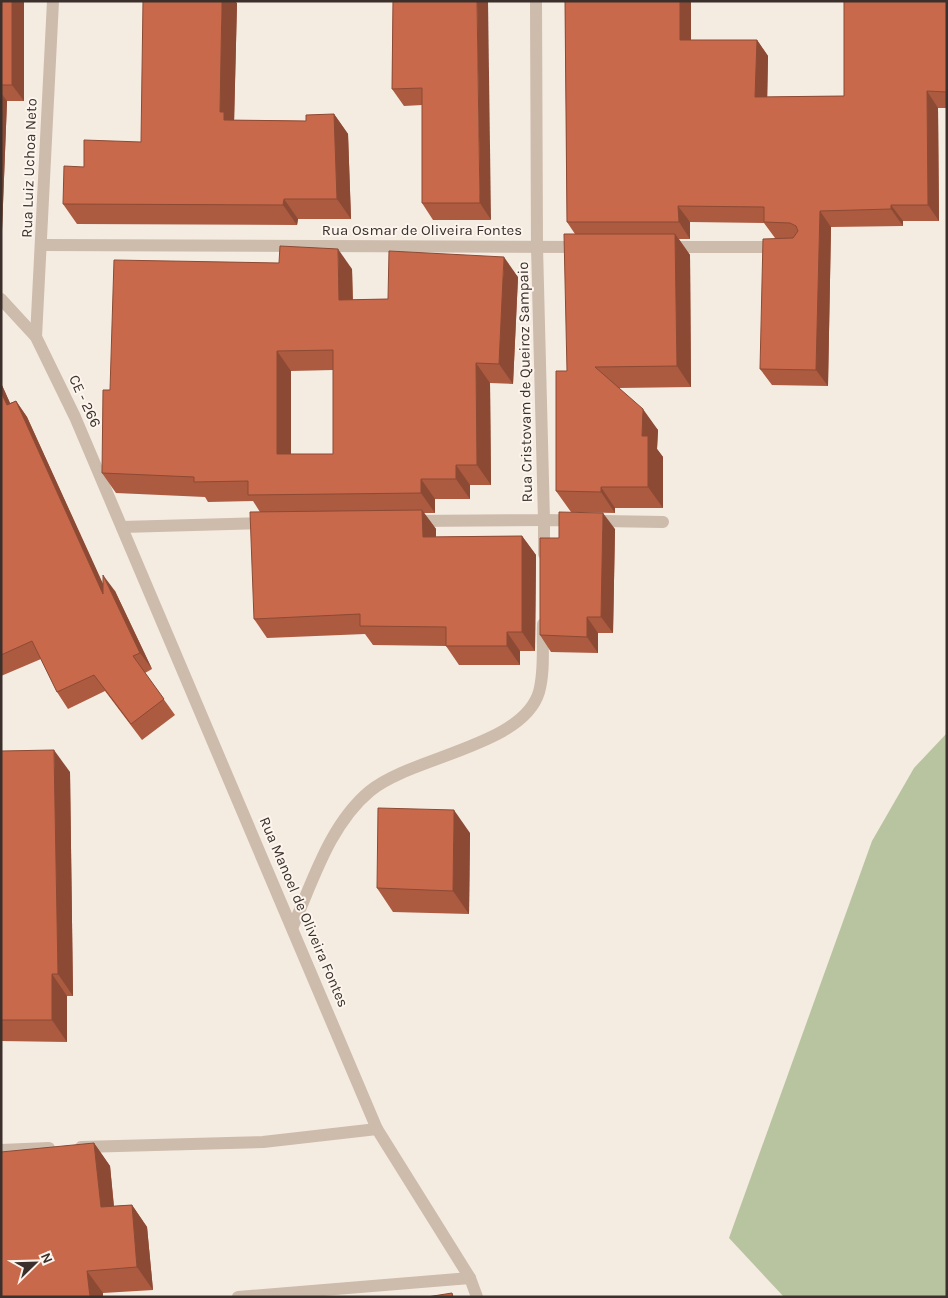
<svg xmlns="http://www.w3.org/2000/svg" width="948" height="1298" font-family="Karla,sans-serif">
<rect width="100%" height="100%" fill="#f4ebe1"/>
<polygon fill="#b8c4a0" points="947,733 947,1297 784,1297 729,1238 872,841 914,768"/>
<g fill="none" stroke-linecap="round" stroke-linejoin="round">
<g stroke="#cdbbac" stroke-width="12">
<polyline points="42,245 579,247"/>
<polyline points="669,247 779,247"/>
<polyline points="36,337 53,1"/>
<polyline points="413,521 544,520 537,247 536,1"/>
<polyline points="122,527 266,523"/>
<polyline points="544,554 544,520 663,522"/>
<path d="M293,926C313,881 330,824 370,791C413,756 523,746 539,692C545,670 542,646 543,624"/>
<polyline points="81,1147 263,1142 377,1129"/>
<polyline points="1,1150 49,1148"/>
<polyline points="238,1297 470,1278"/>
</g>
<polyline stroke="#cdbbac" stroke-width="12" points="1,299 36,337 75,417 377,1129 470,1278 477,1297"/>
</g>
<g fill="#ac5a40" fill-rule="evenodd">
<polygon points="1,1 24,1 24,101 7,101 2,230"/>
<polygon points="393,1 491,220 433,220 422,203 422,105 404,106 392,89"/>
<polygon points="565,1 691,1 691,40 757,40 768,56 767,97 844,96 947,1 947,108 938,108 939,221 903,221 903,226 831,227 828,386 772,385 760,369 775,238 764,223 690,222 690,239 679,239 690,255 691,387 619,388 658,430 657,449 663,457 663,508 615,508 615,513 571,512 556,491 567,371 575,234 567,222"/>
<polygon points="237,3 234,120 306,121 334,114 348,134 351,219 298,219 297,225 77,224 63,204 84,167 141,142"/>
<path d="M352,269L353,300L388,299L518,277L513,384L490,383L491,485H470V499H435V513H424L436,529V537L522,536L536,555L535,651H520V665H459L446,646L373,645L365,634L267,638L254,619L260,512L253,501L208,502L205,497L116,493L102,473ZM333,370V454H291V371Z"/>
<polygon points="1,383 10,403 16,401 27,417 103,585 115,591 152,669 145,673 175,715 142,740 105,691 68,709 57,692 41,659 1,676"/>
<polygon points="615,529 613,633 598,633 598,653 551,652 540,635 559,538"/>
<polygon points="1,751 70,772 73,996 67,996 67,1042 1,1041"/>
<polygon points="470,833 469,914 393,912 377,888"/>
<polygon points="94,1143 110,1166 114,1206 132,1205 147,1227 153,1290 103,1293 1,1297"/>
</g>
<g fill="#8c4a34">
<polygon points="12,1 24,1 24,101 12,85"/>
<polygon points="222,1 235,1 237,3 234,126 224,120 220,112"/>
<polygon points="477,1 488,1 491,220 480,203"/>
<polygon points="680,1 691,1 691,57 680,40"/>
<polygon points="757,40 768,56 767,113 755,97"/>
<polygon points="927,91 938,108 939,221 928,205"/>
<polygon points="1,93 7,101 2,230 1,230"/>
<polygon points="334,114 348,134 351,219 337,199"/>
<polygon points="284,199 298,219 297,225 283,205"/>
<polygon points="891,205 903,221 903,226 891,209"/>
<polygon points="678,206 690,222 690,239 679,222"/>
<polygon points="820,211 831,227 828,386 816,370"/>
<polygon points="675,234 690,255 691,387 677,366"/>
<polygon points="338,249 352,269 353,320 339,300"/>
<polygon points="504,257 518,277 513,384 499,364"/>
<polygon points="277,351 291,371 291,474 277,454"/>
<polygon points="476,363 490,383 491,485 477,465"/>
<polygon points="1,383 18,421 7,405 1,392"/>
<polygon points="16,401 27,417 115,610 103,594"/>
<polygon points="643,409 658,430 657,449 663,457 663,508 648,487 642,436"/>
<polygon points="456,465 470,485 470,499 456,479"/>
<polygon points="421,479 435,499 435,513 421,493"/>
<polygon points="601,487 615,508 615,513 601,492"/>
<polygon points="422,510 436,529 436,555 423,537"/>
<polygon points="603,513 615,529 613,633 601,617"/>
<polygon points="522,536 536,555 535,651 522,632"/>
<polygon points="103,575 115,591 152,669 140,653"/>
<polygon points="587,617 598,633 598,653 587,637"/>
<polygon points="507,632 520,651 520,665 507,646"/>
<polygon points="54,750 70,772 73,996 58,974"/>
<polygon points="454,810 470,833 469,914 453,891"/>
<polygon points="52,974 67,996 67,1042 52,1020"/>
<polygon points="94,1143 110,1166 116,1230 101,1207"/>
<polygon points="132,1205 147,1227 153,1290 137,1267"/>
<polygon points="87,1271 103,1293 103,1297 90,1297"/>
</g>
<g fill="#c8694b" stroke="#8c4a34" fill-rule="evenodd">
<rect x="1" y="1" width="11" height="84"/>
<polygon points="143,1 222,1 220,112 224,112 224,120 306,121 306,115 334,114 337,199 284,199 283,205 63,204 64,166 84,167 84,140 141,142"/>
<polygon points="393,1 477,1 480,203 422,203 422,88 392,89"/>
<polygon points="565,1 680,1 680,40 757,40 755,97 844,96 844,1 947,1 947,92 927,91 928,205 891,205 891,209 820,211 816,370 760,369 763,239 793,238 798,231 796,226 790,223 764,222 764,207 678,206 679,222 567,222"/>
<polygon points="564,234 675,234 677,366 595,367 643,409 642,436 648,436 648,487 601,487 601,492 556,491 556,371 567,371"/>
<path d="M280,246L338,249L339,300L388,299L389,251L504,257L499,364L476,363L477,465H456V479H421V493L248,495V481L194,482V477L102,473L103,390H110L114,260L279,263ZM333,350V454H277V351Z"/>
<polygon points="1,392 7,405 16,401 103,594 103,575 140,653 133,656 164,699 131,724 94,675 57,692 32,641 1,655"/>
<polygon points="422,510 423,537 522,536 522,632 507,632 507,646 446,646 446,627 360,626 360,614 254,619 250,512"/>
<polygon points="559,512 603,513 601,617 587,617 587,637 540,635 540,538 559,538"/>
<polygon points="54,750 58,974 52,974 52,1020 1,1020 1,751"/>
<polygon points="378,808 454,810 453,891 377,888"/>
<polygon points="94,1143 101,1207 132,1205 137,1267 87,1271 90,1297 1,1297 1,1152"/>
<polygon points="452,1293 453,1297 427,1297"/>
</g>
<g text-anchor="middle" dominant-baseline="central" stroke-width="4" stroke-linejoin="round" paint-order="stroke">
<g font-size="15" fill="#3b302b" stroke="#fbf5ee">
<text transform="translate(29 168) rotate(-88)">Rua Luiz Uchoa Neto</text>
<text x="422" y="230">Rua Osmar de Oliveira Fontes</text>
<text transform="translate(525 382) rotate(-91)">Rua Cristovam de Queiroz Sampaio</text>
<text transform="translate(85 401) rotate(65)">CE - 266</text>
<text transform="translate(304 912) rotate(67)">Rua Manoel de Oliveira Fontes</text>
</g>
</g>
<rect width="948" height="1298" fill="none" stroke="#3b302b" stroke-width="5"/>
<g transform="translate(35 1263) rotate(67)" stroke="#fbf5ee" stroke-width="4" paint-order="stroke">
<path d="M0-4L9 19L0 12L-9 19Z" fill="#3b302b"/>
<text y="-8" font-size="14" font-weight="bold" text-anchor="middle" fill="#3b302b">N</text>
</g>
</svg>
